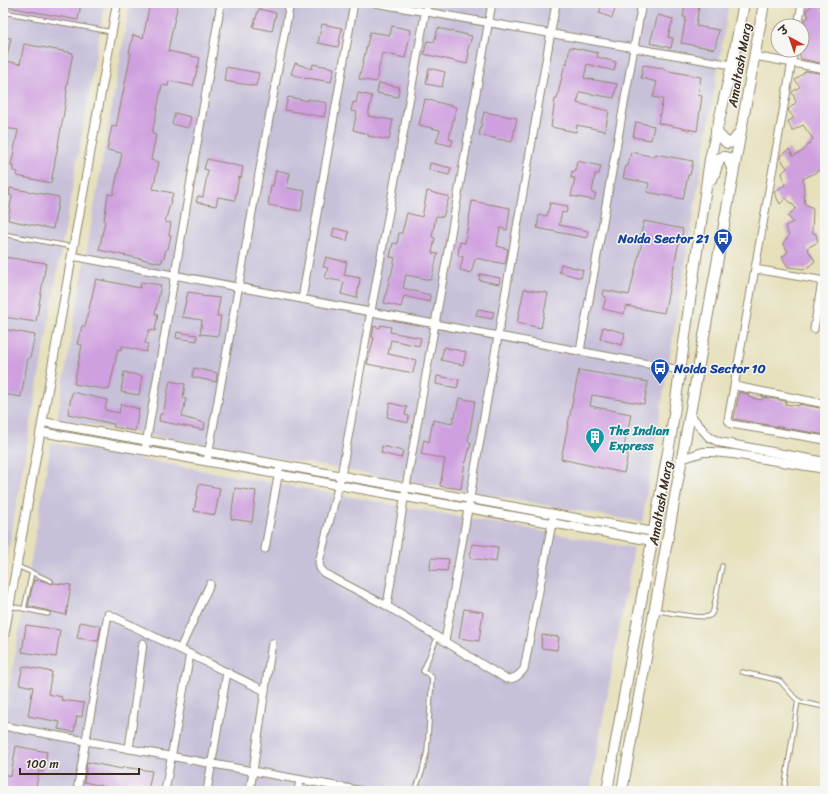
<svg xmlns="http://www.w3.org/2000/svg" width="828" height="794" font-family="Sriracha,'Playpen Sans Deva',sans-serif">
  <rect width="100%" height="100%" fill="#f6f6f2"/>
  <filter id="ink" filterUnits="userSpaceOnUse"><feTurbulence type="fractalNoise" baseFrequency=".025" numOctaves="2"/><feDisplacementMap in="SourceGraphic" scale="8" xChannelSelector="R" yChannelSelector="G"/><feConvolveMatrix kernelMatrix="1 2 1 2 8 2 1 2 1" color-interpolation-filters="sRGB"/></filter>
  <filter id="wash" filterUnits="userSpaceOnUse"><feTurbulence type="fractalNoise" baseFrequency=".012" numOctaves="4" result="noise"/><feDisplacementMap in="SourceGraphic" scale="16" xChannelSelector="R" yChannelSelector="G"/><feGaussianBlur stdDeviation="0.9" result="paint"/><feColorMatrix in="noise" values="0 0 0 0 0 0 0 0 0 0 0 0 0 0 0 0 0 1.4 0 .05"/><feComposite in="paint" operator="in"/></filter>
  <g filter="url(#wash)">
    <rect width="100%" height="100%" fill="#e6e0bb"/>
    <!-- industrial -->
    <g fill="#c7c0d9">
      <polygon points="3,3 105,3 3,581"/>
      <polygon points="130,3 729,3 642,522 57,419"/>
      <polygon points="51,443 634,548 590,791 3,791 3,724"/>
    </g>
    <g id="blocks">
      <!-- building -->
      <g fill="#cfa0df">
        <polygon points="3,3 81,3 78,20 3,6"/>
        <polygon points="150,3 178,3 168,51 200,58 193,86 169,81 168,86 162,85 152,134 156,135 151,160 159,162 153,189 173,193 165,222 171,223 169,235 171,235 168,249 166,249 164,258 163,258 161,263 99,250 105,221 104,221 108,194 113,195 122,153 107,150 112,126 116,127 131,54 129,53 133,35 143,38"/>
        <polygon points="603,3 617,3 612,18 599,13"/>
        <polygon points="685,3 699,5 696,26 719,30 715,49 681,43 686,17 683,17"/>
        <polygon points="814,3 817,3 825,13 825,64 801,59 799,52 802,50 802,35 806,30 804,20 809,17 806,11"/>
        <polygon points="259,9 276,13 272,31 253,27"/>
        <polygon points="658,15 673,19 668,37 673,38 671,48 650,43"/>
        <polygon points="322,24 342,28 338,47 318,43"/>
        <polygon points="392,26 411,30 405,58 382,53 376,82 359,79 370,32 390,35"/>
        <polygon points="438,28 472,36 467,52 469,53 467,64 424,54 427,41 434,42"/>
        <polygon points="3,37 11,38 6,61 20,64 24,44 73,53 66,90 67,90 64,112 51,183 17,176 18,172 13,171 13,166 11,166 18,130 3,128"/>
        <polygon points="570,47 598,53 597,57 616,62 614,71 587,64 584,78 617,84 614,98 580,92 577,103 609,111 605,131 577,125 576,132 551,127 555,99 557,99 565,63 567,64"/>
        <polygon points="295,63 312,69 313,64 334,68 331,82 308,78 308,79 291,74"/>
        <polygon points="643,65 664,68 664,70 701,77 698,95 702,96 697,131 658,123 663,99 653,97 657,82 641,78"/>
        <polygon points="226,67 259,73 256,86 224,81"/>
        <polygon points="429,68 445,72 442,87 426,84"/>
        <polygon points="806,71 825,74 825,100 823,101 822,115 825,117 825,124 822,126 825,138 825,169 820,170 803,179 805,204 813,208 812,232 816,234 818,242 807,248 815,261 806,269 788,267 782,257 788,252 783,243 789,236 785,226 793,222 788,216 796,208 786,198 780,204 774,192 785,185 782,173 787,168 780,158 780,156 789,149 793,156 803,151 813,139 803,125 792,131 788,121 794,118 788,110 796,102 792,92 800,87 795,80"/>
        <polygon points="379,83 399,87 398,97 377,93"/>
        <polygon points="358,93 372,96 368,116 393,120 389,140 368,136 368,134 353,130 357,112 351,111 353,102 356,103"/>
        <polygon points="288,97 308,101 308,99 327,103 324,117 285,110"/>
        <polygon points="425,99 456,107 449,139 453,140 451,146 436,142 440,130 419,125"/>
        <polygon points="484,112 517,118 512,142 479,135"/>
        <polygon points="175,113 191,117 188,128 172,124"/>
        <polygon points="636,122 654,126 651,140 633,137"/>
        <polygon points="631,152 654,157 655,154 693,161 690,175 688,175 683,199 647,192 649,183 623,178 626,166 628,166"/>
        <polygon points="207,159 243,167 241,178 239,177 235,200 218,197 216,206 196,202 198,196 203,197 208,170 204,169"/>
        <polygon points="577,161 601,166 599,174 595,174 592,193 596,193 594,200 571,196 575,178 571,178 572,171 575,172"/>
        <polygon points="430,163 451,168 449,175 429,170"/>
        <polygon points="276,170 290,173 287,188 305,191 301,211 268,205 271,185 273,186"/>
        <polygon points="10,188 59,197 53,229 8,220 12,196 9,195"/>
        <polygon points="427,191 449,197 443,217 436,216 432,237 435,238 432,253 438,254 436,260 431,280 406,275 403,288 430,295 429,302 404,296 401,307 384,303 390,276 391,276 395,258 390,257 393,243 397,244 399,233 402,233 407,213 422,217"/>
        <polygon points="472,201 510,208 507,230 500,228 497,246 508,249 505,264 476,258 475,259 471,273 460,270 463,257 458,255 460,242 465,243"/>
        <polygon points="550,203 568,206 566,213 562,212 559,225 588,231 587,238 537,228 539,215 547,216"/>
        <polygon points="644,221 683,229 681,242 679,242 664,313 626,306 624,314 603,309 606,297 603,296 604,290 629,295 644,234 641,234"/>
        <polygon points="334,228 349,232 347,241 332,237"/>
        <polygon points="3,257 46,263 36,322 3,317"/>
        <polygon points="326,257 347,262 344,275 360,278 357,298 341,294 344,282 325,278 328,268 323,267"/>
        <polygon points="561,264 583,270 581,278 559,272"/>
        <polygon points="480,274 500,278 499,284 479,280"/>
        <polygon points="96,279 140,288 141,282 161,285 155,314 158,314 155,331 149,330 145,343 148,344 146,352 122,346 121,350 118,349 109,390 74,384 82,345 77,344 82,326 85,326"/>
        <polygon points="524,289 548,293 541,328 517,323"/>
        <polygon points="188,292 201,294 201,296 220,298 217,316 221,316 218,336 200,334 202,320 182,317"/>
        <polygon points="478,309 494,312 492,319 476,316"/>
        <polygon points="381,325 391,327 390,332 421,338 419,346 391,340 388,354 416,360 413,373 367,364 374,338 372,337 374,326 380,328"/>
        <polygon points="603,327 625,333 622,345 600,339"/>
        <polygon points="3,329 35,335 30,358 28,358 21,397 3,394"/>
        <polygon points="177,332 197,335 197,341 176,338"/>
        <polygon points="444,347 466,352 463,365 441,360"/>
        <polygon points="194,368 217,373 216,382 192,377"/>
        <polygon points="579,370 648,382 644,404 592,395 590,406 631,414 624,447 629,449 624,473 561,459"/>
        <polygon points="124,372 142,376 139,395 121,392"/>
        <polygon points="437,376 459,380 457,388 436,384"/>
        <polygon points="170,381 185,384 183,398 186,399 182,417 205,423 204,430 159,421 160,414 163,414"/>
        <polygon points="72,392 107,400 105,410 119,413 121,404 139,409 135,431 113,427 114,424 68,414"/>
        <polygon points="739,392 749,394 748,397 762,400 762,397 786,401 785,404 799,406 799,404 825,409 825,435 734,419"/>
        <polygon points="459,398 475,401 468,442 471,443 466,462 465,462 461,489 440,486 445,459 421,454 424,440 429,442 433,420 452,424 454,416 455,417"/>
        <polygon points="390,403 407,407 405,415 409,416 408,423 387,417"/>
        <polygon points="382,446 403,451 401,458 381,453"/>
        <polygon points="199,484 220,488 215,515 194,511"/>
        <polygon points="235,488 256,491 252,522 231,519"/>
        <polygon points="472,544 498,547 496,562 470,558"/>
        <polygon points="431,558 449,559 447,571 430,570"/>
        <polygon points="34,580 44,581 51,584 54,583 71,585 66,615 28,606"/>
        <polygon points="464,609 483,612 479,641 459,638"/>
        <polygon points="80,622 101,626 98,641 77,638"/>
        <polygon points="26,625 60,630 56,657 22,652"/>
        <polygon points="542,635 559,637 557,650 541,648"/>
        <polygon points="23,666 52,672 48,694 62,697 61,700 84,703 82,717 77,716 74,732 58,729 60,722 28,716 33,687 19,684"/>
        <polygon points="16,746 47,752 43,772 39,771 35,791 3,790 3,774 11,776"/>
        <polygon points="87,762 122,769 123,767 152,771 148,791 115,791 115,789 84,782"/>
      </g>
    </g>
  </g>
  <g filter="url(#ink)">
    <use href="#blocks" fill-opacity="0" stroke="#90856c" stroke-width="1"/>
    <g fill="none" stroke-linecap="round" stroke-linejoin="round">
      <!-- service casing -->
      <g stroke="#90856c" stroke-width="5.5">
        <g id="service">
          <polyline points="3,12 112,32"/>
          <polyline points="3,234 73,247"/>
          <polyline points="17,566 51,581"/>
          <polyline points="10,606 48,614"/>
          <polyline points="24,609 32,572"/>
          <path d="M655 610C664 612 703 619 709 616 712 615 712 614 713 611L722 566"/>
          <polyline points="742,672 773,679 780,681 796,699 801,702 825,707"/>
          <polyline points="415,791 422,772 427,752 432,677 423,671 437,638"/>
          <polyline points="784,791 798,700"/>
        </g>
      </g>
      <!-- minor casing -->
      <g stroke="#90856c" stroke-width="9">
        <g id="minor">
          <polyline points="375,3 732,65"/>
          <path d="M427 3 341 476 319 562 320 568 324 573 387 606 506 679C515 679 519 676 524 669L553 518"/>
          <polyline points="798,26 802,3"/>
          <polyline points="794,50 728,420 731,424 825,440"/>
          <polyline points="754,56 825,69"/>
          <polyline points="72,256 680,370"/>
          <polyline points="755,269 825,281"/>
          <polyline points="302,299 354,3"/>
          <polyline points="814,329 822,281"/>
          <polyline points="580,351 642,3"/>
          <polyline points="735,386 825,404"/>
          <polyline points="145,450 221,3"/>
          <polyline points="207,461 290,3"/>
          <polyline points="265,549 280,465"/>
          <polyline points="387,606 406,487 492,3"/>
          <polyline points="445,641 556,3"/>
          <polyline points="180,649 210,584"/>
          <polyline points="3,726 363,791"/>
          <polyline points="129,749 143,643"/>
          <polyline points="77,791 108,614 265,691"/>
          <polyline points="165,791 190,654"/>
          <polyline points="207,791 227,672"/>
          <polyline points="250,791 272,643"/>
          <polyline points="298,791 300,780"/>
        </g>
      </g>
      <!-- tertiary casing -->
      <g stroke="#90856c" stroke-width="10">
        <g id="tertiary">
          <polyline points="690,415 709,437 719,442 825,462"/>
          <polyline points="43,422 654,532"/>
          <polyline points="41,432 652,541"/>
          <polyline points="681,459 703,452 712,452 733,454 825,469"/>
          <polyline points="3,642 117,3"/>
        </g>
      </g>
      <!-- secondary casing -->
      <g stroke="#90856c" stroke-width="12">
        <g id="secondary">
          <polyline points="716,129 719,135 727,143 733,142 739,133"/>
          <path d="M707 183C719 173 713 169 720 158L725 157 728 158 733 171"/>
          <polyline points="607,791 671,435 710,159 732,65 744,3"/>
          <polyline points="622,791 764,3"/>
        </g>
      </g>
      <!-- service -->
      <use href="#service" stroke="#fff" stroke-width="3.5"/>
      <!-- minor -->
      <use href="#minor" stroke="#fff" stroke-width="7"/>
      <!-- tertiary -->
      <use href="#tertiary" stroke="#fff" stroke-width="8"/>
      <!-- secondary -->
      <use href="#secondary" stroke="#fff" stroke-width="10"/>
    </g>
  </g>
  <!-- icons -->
  <defs>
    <g id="bus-pin" transform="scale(1)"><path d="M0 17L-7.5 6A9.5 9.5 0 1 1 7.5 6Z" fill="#1a4fb4" stroke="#f6f6f2"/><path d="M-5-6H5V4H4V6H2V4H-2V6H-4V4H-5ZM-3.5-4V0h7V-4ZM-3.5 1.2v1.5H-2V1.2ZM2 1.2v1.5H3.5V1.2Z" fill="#fff"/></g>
    <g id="building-pin" transform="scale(1)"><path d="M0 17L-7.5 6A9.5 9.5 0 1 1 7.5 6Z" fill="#0f9aa8" stroke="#f6f6f2"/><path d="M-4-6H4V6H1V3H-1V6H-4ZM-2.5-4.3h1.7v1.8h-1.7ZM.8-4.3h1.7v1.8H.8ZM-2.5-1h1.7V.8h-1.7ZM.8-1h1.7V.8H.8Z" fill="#fff"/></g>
  </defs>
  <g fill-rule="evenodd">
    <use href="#bus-pin" x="723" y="238"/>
    <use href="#bus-pin" x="660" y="368"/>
    <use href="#building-pin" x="595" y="437"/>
  </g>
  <g text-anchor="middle" stroke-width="3" stroke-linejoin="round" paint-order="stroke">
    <!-- street labels -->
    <g font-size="13" fill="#3b2a1e" stroke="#f6f6f2">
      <text transform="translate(739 65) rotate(-80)" y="5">Amaltash Marg</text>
      <text transform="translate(660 503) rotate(-80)" y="5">Amaltash Marg</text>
    </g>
    <!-- transit labels -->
    <g font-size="13" font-weight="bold" fill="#164399" stroke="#f6f6f2" text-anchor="end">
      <text x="709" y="243">Noida Sector 21</text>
      <text x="674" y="373" text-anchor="start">Noida Sector 10</text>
    </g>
    <!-- culture labels -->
    <g font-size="13" font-weight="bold" fill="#0d838f" stroke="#f6f6f2" text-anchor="start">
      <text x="609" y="435">The Indian<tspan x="609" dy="15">Express</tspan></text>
    </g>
  </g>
  <!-- margin -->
  <rect width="828" height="794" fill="none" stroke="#f6f6f2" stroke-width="16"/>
  <!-- north arrow -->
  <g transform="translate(790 38) rotate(320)"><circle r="19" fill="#f6f6f2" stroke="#aba49d"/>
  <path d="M0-3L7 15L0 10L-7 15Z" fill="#c8321e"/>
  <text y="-6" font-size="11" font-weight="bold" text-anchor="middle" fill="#3b2a1e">उ</text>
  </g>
  <!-- scale -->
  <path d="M20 768v6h119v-6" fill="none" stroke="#3b2a1e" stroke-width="2"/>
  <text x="26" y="768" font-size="12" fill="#3b2a1e" stroke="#f6f6f2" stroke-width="3" paint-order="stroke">100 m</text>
</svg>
